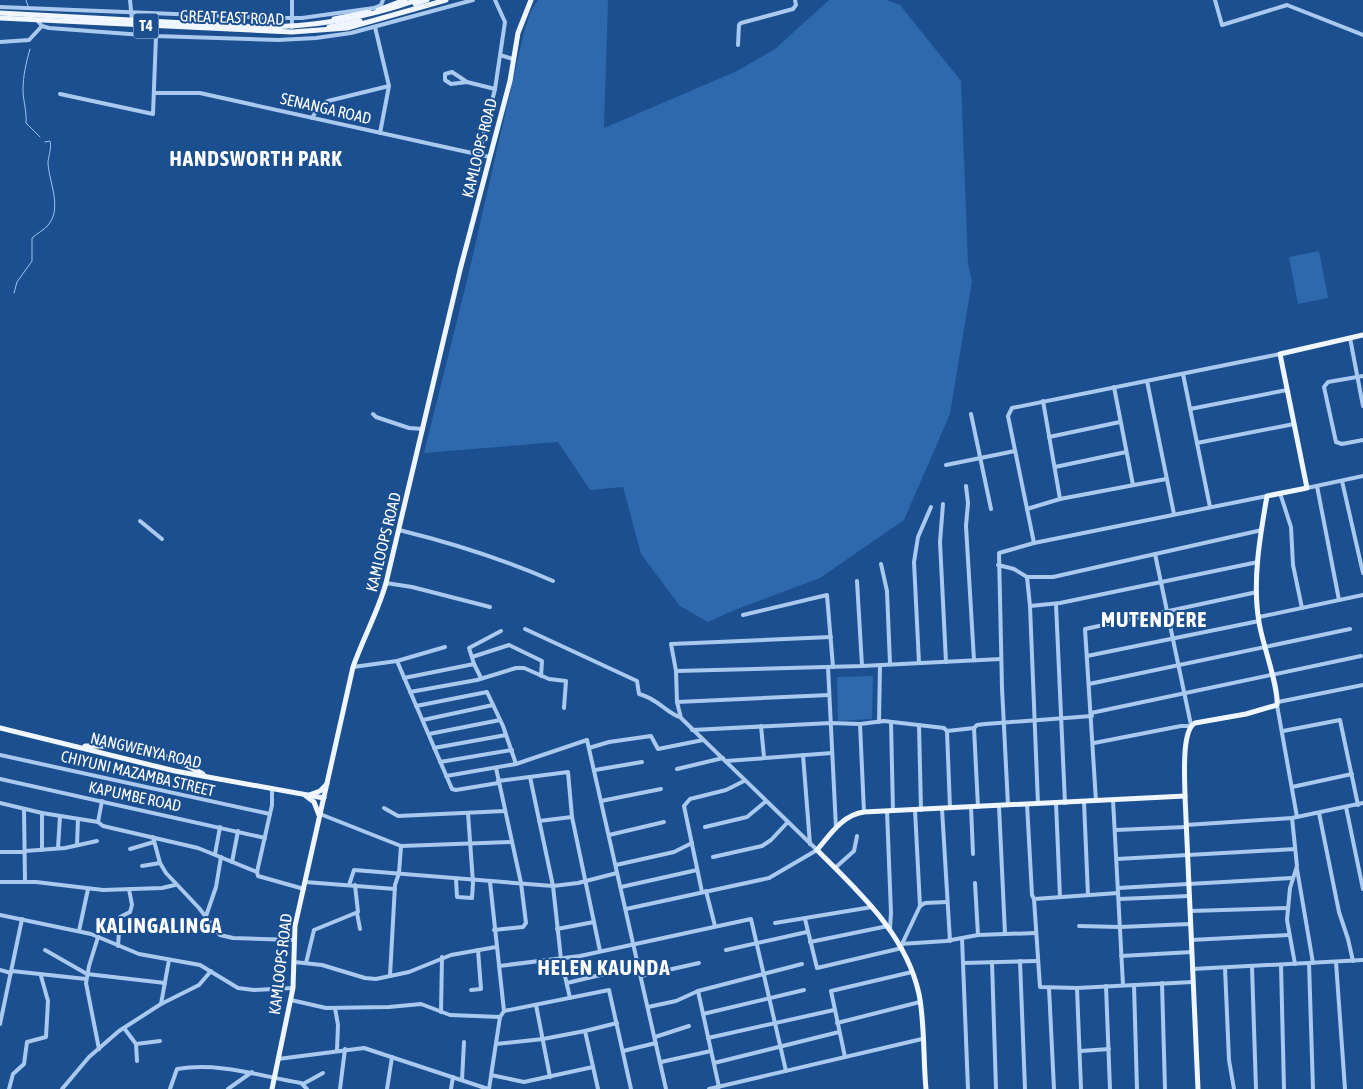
<svg xmlns="http://www.w3.org/2000/svg" width="1363" height="1089" font-family="'Asap Condensed',sans-serif">
  <rect width="100%" height="100%" fill="#1b4f8f"/>
  <!-- green -->
  <g fill="#2e69ad">
    <polygon points="538,0 608,0 604,128 737,71 775,49 829,0 887,0 900,5 961,81 968,264 972,281 950,414 904,520 820,578 737,609 708,622 680,606 641,554 623,487 590,490 558,442 424,453 469,272 524,32 530,13"/>
    <polygon points="1319,251 1328,298 1298,304 1289,257"/>
    <polygon points="873,676 872,719 838,721 837,677"/>
  </g>
  <g fill="none" stroke-linecap="round" stroke-linejoin="round">
    <!-- stream -->
    <g stroke="#9cc4f0" stroke-width="1">
      <polyline points="26,0 28,6"/>
      <path d="M30 49C26 63 23 76 23 90 23 101 27 111 26 123L40 137"/>
      <path d="M14 293 17 282 32 261V238C37 233 45 230 49 224 62 207 49 182 48 163 48 156 52 150 50 141L45 142"/>
    </g>
    <!-- minor -->
    <g stroke="#a9c9ee" stroke-width="4">
      <polyline points="130,0 132,20"/>
      <polyline points="1215,0 1222,25 1287,5 1363,35"/>
      <polyline points="0,7 272,18 302,18 374,8 381,5 383,0"/>
      <polyline points="37,20 42,26 49,28 156,36 278,40 316,38 351,33 473,0"/>
      <polyline points="292,27 292,0"/>
      <polyline points="375,27 389,86 380,133"/>
      <polyline points="0,42 29,40 42,26"/>
      <polyline points="738,45 739,25 741,23 793,9 796,5 795,0"/>
      <polyline points="500,55 513,59"/>
      <polyline points="467,82 451,84 445,80 445,74 452,72 467,82 495,89"/>
      <polyline points="154,93 200,93 218,97 490,157"/>
      <polyline points="60,94 153,114 156,36"/>
      <polyline points="312,118 318,108 328,101 389,86"/>
      <polyline points="479,154 495,89 505,22 495,0"/>
      <polyline points="1350,338 1363,406"/>
      <polyline points="1183,374 1210,507"/>
      <polyline points="1363,376 1328,382 1324,387 1336,442 1342,444 1363,440"/>
      <polyline points="1147,381 1174,514"/>
      <polyline points="1114,387 1133,485"/>
      <polyline points="1043,401 1060,499"/>
      <polyline points="1190,409 1287,390"/>
      <polyline points="373,414 376,417 409,428 423,429"/>
      <polyline points="971,414 991,509"/>
      <polyline points="1049,437 1120,422"/>
      <polyline points="1197,443 1294,424"/>
      <polyline points="946,465 1015,451"/>
      <polyline points="1055,467 1126,452"/>
      <polyline points="1342,481 1363,573"/>
      <polyline points="966,486 968,503 966,526 974,660"/>
      <polyline points="1317,486 1339,600"/>
      <polyline points="1307,488 1363,476"/>
      <polyline points="1280,493 1291,527 1293,565 1302,608"/>
      <polyline points="943,504 940,542 946,662"/>
      <polyline points="1027,509 1060,499 1166,479"/>
      <polyline points="140,521 162,539"/>
      <path d="M399 530C452 543 503 559 553 581"/>
      <polyline points="1034,543 1008,416 1012,408 1280,354"/>
      <polyline points="1155,554 1191,725"/>
      <polyline points="881,564 887,591 890,664"/>
      <polyline points="998,565 1014,569 1027,577 1053,577 1262,530"/>
      <polyline points="1027,577 1030,606 1038,804"/>
      <polyline points="857,581 862,666"/>
      <polyline points="386,583 412,587 490,607"/>
      <polyline points="1056,604 1065,803"/>
      <polyline points="1030,606 1060,603 1258,562"/>
      <polyline points="743,615 827,595 833,667"/>
      <polyline points="1259,617 1363,595"/>
      <path d="M525 629 637 681 639 694C657 698 668 714 680 717"/>
      <polyline points="1087,656 1259,621"/>
      <polyline points="472,657 509,645 542,661 541,676"/>
      <polyline points="397,661 452,789 456,790 498,783"/>
      <polyline points="919,663 914,562 918,537 931,507"/>
      <polyline points="474,664 481,678"/>
      <polyline points="353,667 397,661 445,647"/>
      <polyline points="828,667 836,828"/>
      <polyline points="676,671 862,666 1001,659"/>
      <polyline points="404,678 474,664 469,648 501,631"/>
      <polyline points="1089,684 1350,629"/>
      <polyline points="410,692 477,680 516,668 524,668 549,679 566,681 564,708"/>
      <polyline points="677,702 829,695"/>
      <polyline points="1278,702 1363,685"/>
      <polyline points="1277,705 1297,817"/>
      <polyline points="416,706 487,692 503,726 516,764"/>
      <polyline points="1091,713 1361,656"/>
      <polyline points="423,720 493,705"/>
      <polyline points="879,722 880,665"/>
      <polyline points="891,722 893,811"/>
      <polyline points="860,724 864,812"/>
      <polyline points="919,725 921,810"/>
      <polyline points="761,726 764,757"/>
      <polyline points="974,728 978,807"/>
      <polyline points="692,730 831,723 860,724 884,721 944,728 947,731 974,728 977,725 985,724 1092,716"/>
      <polyline points="947,731 950,808"/>
      <polyline points="1283,731 1340,720 1358,805"/>
      <polyline points="429,734 500,720"/>
      <polyline points="1094,743 1181,726 1190,726"/>
      <polyline points="434,748 506,735"/>
      <polyline points="589,748 609,742 651,736 658,749 703,740"/>
      <polyline points="0,755 270,814"/>
      <polyline points="803,755 810,844"/>
      <polyline points="726,761 832,753"/>
      <polyline points="440,762 512,750"/>
      <polyline points="677,769 723,758"/>
      <polyline points="595,770 642,762"/>
      <polyline points="446,776 516,764 587,740 666,1089"/>
      <polyline points="530,777 553,886 561,959 570,998"/>
      <polyline points="0,779 265,838"/>
      <polyline points="498,781 568,772 572,817 600,951"/>
      <polyline points="1292,787 1352,774"/>
      <polyline points="1113,800 1123,985"/>
      <polyline points="601,801 661,789"/>
      <polyline points="1096,801 1085,629 1257,592"/>
      <polyline points="1084,802 1088,895"/>
      <polyline points="0,803 42,813 98,822 103,826 198,848 257,872 258,876 304,889"/>
      <polyline points="1056,803 1060,897"/>
      <polyline points="1027,804 1032,895 1034,899"/>
      <polyline points="1008,805 1002,688 999,553 1034,543 1267,496"/>
      <polyline points="999,806 1005,934"/>
      <polyline points="971,807 973,854"/>
      <polyline points="1346,807 1363,889"/>
      <polyline points="384,808 398,816 505,811"/>
      <polyline points="24,809 25,881"/>
      <polyline points="942,809 950,941"/>
      <polyline points="915,810 920,906"/>
      <polyline points="887,811 891,913 890,928"/>
      <polyline points="1319,813 1339,912 1348,939 1353,961"/>
      <polyline points="320,814 401,846 399,873 395,885 390,976"/>
      <polyline points="1292,818 1297,866 1290,888 1287,920 1295,964"/>
      <polyline points="539,821 572,817"/>
      <polyline points="98,822 102,801"/>
      <polyline points="1186,825 1292,818 1363,803"/>
      <polyline points="705,827 747,817 765,802"/>
      <polyline points="1115,830 1186,827"/>
      <polyline points="609,835 664,822"/>
      <polyline points="153,837 160,863 166,873 199,908 220,935 233,938 295,940"/>
      <polyline points="77,845 78,819"/>
      <polyline points="401,846 512,842"/>
      <polyline points="58,848 60,816"/>
      <polyline points="130,849 154,842"/>
      <polyline points="42,850 42,813"/>
      <polyline points="25,851 65,848 97,841"/>
      <polyline points="0,852 25,852"/>
      <polyline points="215,854 220,827"/>
      <polyline points="713,857 762,846 771,840 787,823"/>
      <polyline points="1117,859 1295,849"/>
      <polyline points="232,862 238,831"/>
      <polyline points="616,865 674,852 692,843"/>
      <polyline points="142,866 160,863"/>
      <polyline points="835,868 854,851 857,836"/>
      <polyline points="1297,869 1313,963"/>
      <polyline points="257,872 272,805 272,789"/>
      <polyline points="456,879 457,897 472,898 473,883 468,813"/>
      <polyline points="0,882 36,882 103,890 162,888 175,885"/>
      <polyline points="305,882 395,889"/>
      <polyline points="975,883 978,935"/>
      <polyline points="349,885 354,870 553,886 578,883 617,873"/>
      <polyline points="621,887 697,870"/>
      <polyline points="1118,888 1292,878"/>
      <polyline points="706,891 715,926"/>
      <polyline points="702,892 684,806 690,799 726,790 744,781"/>
      <polyline points="1118,893 1034,899 1040,987 1077,988 1193,982"/>
      <polyline points="1119,899 1189,896"/>
      <polyline points="626,909 769,878 817,850 681,718 677,702 676,671 671,644 831,637"/>
      <polyline points="1190,911 1288,908"/>
      <polyline points="357,913 360,929"/>
      <polyline points="0,915 91,934 139,954 200,965 238,988 254,990 293,988"/>
      <polyline points="206,916 216,887 221,857"/>
      <polyline points="805,919 817,968 902,948"/>
      <polyline points="775,923 872,907"/>
      <polyline points="1079,926 1120,927 1190,924"/>
      <polyline points="557,929 594,922"/>
      <polyline points="494,930 523,927 526,923 521,883 496,768"/>
      <polyline points="79,931 88,889"/>
      <polyline points="98,937 89,966 86,983 99,1049"/>
      <polyline points="962,938 968,1089"/>
      <polyline points="1191,940 1289,935"/>
      <polyline points="810,942 888,926"/>
      <polyline points="900,944 946,941 978,935 1036,933"/>
      <polyline points="902,944 920,906 925,903 947,902"/>
      <polyline points="118,946 120,917 130,912 132,905 129,889"/>
      <polyline points="45,950 87,974 165,983"/>
      <polyline points="726,950 807,932"/>
      <polyline points="1121,956 1192,952"/>
      <polyline points="1020,961 1025,1089"/>
      <polyline points="294,962 322,965 365,978 376,979 409,972 451,955 496,947"/>
      <polyline points="992,962 996,1089"/>
      <polyline points="1336,962 1345,1089"/>
      <polyline points="306,963 314,930 358,912 355,885"/>
      <polyline points="964,963 1037,961"/>
      <polyline points="1309,963 1313,1089"/>
      <polyline points="1281,965 1284,1089"/>
      <polyline points="499,966 580,956 751,919 786,1071"/>
      <polyline points="1252,967 1256,1089"/>
      <polyline points="1225,968 1229,1060 1234,1089"/>
      <polyline points="1192,969 1363,960"/>
      <polyline points="0,970 11,973"/>
      <polyline points="12,971 86,979"/>
      <polyline points="641,976 699,963"/>
      <polyline points="567,983 617,971 621,968 622,961"/>
      <polyline points="1162,983 1165,1089"/>
      <polyline points="1134,985 1137,1089"/>
      <polyline points="1106,986 1110,1089"/>
      <polyline points="1049,988 1054,1089"/>
      <polyline points="1077,988 1081,1089"/>
      <polyline points="471,990 481,989 478,950"/>
      <polyline points="698,991 719,1087"/>
      <polyline points="291,1000 326,1008 389,1007 421,1004 450,1015 500,1017"/>
      <polyline points="161,1004 169,960"/>
      <polyline points="536,1005 550,1077"/>
      <polyline points="648,1007 676,1001 698,991 802,964"/>
      <polyline points="335,1008 338,1025 337,1050"/>
      <polyline points="504,1011 609,990 631,1089"/>
      <polyline points="441,1012 442,957"/>
      <polyline points="703,1014 804,990"/>
      <polyline points="837,1023 920,1002"/>
      <polyline points="0,1024 22,919"/>
      <polyline points="124,1028 136,1044 137,1061"/>
      <polyline points="655,1037 689,1026"/>
      <polyline points="708,1038 834,1010"/>
      <polyline points="136,1044 160,1041"/>
      <polyline points="496,1044 543,1039 585,1031"/>
      <polyline points="623,1051 656,1043"/>
      <polyline points="1081,1051 1109,1049"/>
      <polyline points="845,1057 831,991 912,972"/>
      <polyline points="278,1059 364,1048 488,1089"/>
      <polyline points="661,1062 711,1051"/>
      <polyline points="714,1063 839,1032"/>
      <polyline points="491,1075 524,1082 593,1067"/>
      <polyline points="462,1080 464,1042"/>
      <polyline points="303,1084 323,1073"/>
      <polyline points="9,1089 13,1074 24,1064 27,1042 46,1037 48,1001 41,976"/>
      <polyline points="62,1089 89,1057 119,1031 161,1004 199,985 211,971"/>
      <path d="M170 1089 177 1069C220 1062 259 1076 301 1083L307 1089"/>
      <polyline points="228,1089 252,1072"/>
      <polyline points="340,1089 345,1049"/>
      <polyline points="387,1089 392,1057"/>
      <polyline points="451,1089 453,1077"/>
      <polyline points="489,1089 500,1017 504,1011 490,882"/>
      <polyline points="598,1089 585,1031 617,1023"/>
      <polyline points="709,1089 922,1039"/>
    </g>
    <!-- major -->
    <g stroke="#f0f6ff" stroke-width="5">
      <polyline points="415,4 427,0"/>
      <polyline points="378,10 405,0"/>
      <path d="M0 13 261 27C315 27 366 18 417 0"/>
      <polyline points="0,18 292,32 347,28 446,0"/>
      <polyline points="334,19 369,12"/>
      <polyline points="329,27 360,21"/>
      <polyline points="0,728 175,771 324,798"/>
      <path d="M85 746C134 745 160 750 203 774"/>
      <polyline points="309,795 320,791 327,784"/>
      <polyline points="306,796 314,802 319,815"/>
      <path d="M272 1089 293 988 295 926 353 667C363 638 378 612 386 583L460 270 510 81 518 33 531 0"/>
      <path d="M926 1089C923 1058 925 1024 919 994 906 934 859 892 817 850 830 835 842 815 864 812L1185 796"/>
      <path d="M1198 1089 1185 796C1185 781 1181 730 1195 723L1246 714 1277 705C1279 687 1262 643 1259 622 1252 582 1260 536 1267 496L1307 488 1280 354 1363 335"/>
    </g>
  </g>
  <g text-anchor="middle" stroke-width="4" stroke-linejoin="round" paint-order="stroke">
    <!-- shield labels -->
    <rect fill="#1b4f8f" stroke="#bbcadd" stroke-width="1" x="133.5" y="13.5" width="25" height="25" rx="4"/>
    <g font-size="15" font-weight="bold" fill="#fff">
      <text x="146" y="31">T4</text>
    </g>
    <!-- street labels -->
    <g font-size="16" fill="#fff" stroke="#1b4f8f">
      <text transform="translate(232 17) rotate(2)" y="6">GREAT EAST ROAD</text>
      <text transform="translate(326 108) rotate(13)" y="6">SENANGA ROAD</text>
      <text transform="translate(479 148) rotate(-76)" y="6">KAMLOOPS ROAD</text>
      <text transform="translate(383 542) rotate(-76)" y="6">KAMLOOPS ROAD</text>
      <text transform="translate(146 750) rotate(13)" y="6">NANGWENYA ROAD</text>
      <text transform="translate(138 773) rotate(13)" y="6">CHIYUNI MAZAMBA STREET</text>
      <text transform="translate(135 796) rotate(12)" y="6">KAPUMBE ROAD</text>
      <text transform="translate(280 964) rotate(-83)" y="6">KAMLOOPS ROAD</text>
    </g>
    <!-- district labels -->
    <g font-size="21" font-weight="bold" letter-spacing="1" fill="#fff" stroke="#1b4f8f">
      <text x="256" y="166">HANDSWORTH PARK</text>
      <text x="1154" y="627">MUTENDERE</text>
      <text x="159" y="933">KALINGALINGA</text>
      <text x="604" y="975">HELEN KAUNDA</text>
    </g>
  </g>
</svg>
